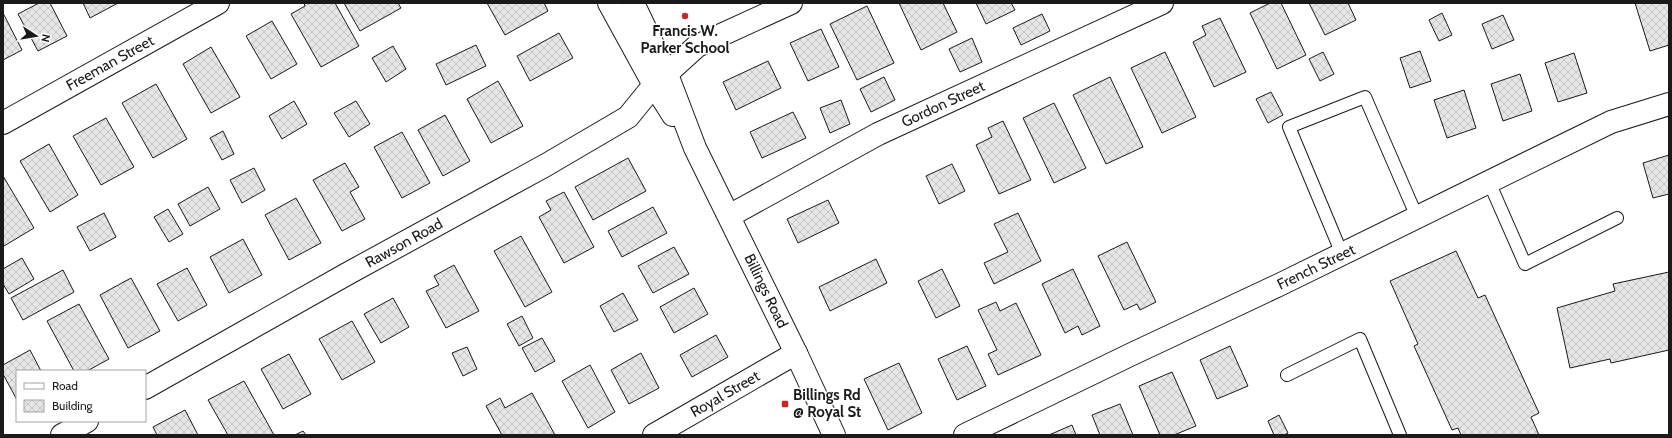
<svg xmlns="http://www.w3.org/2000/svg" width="1672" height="438" font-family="Cabin,sans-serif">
  <defs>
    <pattern id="building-cross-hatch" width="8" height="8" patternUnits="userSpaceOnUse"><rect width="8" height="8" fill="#e6e6e6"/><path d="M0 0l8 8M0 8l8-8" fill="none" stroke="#c5c5c5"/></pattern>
  </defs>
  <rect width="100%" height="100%" fill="#fff"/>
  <!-- building -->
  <g fill="url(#building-cross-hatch)" stroke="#1a1a1a">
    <polygon points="39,3 50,3 67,36 38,51 18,14"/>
    <polygon points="83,3 118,3 90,18"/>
    <polygon points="304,3 335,3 359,46 321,67 291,14 305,6"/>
    <polygon points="344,3 398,3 401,8 360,31"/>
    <polygon points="487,3 544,3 548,11 505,35"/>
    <polygon points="899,3 943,3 957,32 921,50"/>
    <polygon points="976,3 1011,3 1015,10 986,24"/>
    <polygon points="1270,3 1281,3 1306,55 1277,69 1250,13"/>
    <polygon points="1309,3 1348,3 1356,20 1325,35"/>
    <polygon points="1635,3 1669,3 1669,45 1650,51"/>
    <polygon points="867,6 894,63 857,80 830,24"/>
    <polygon points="3,13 22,50 3,60"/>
    <polygon points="1442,13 1452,35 1439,41 1429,20"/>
    <polygon points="1042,14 1050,31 1021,45 1013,28"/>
    <polygon points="1503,15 1514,40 1492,49 1482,24"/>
    <polygon points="1220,18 1246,72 1214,87 1193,42 1206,35 1202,26"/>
    <polygon points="272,21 297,64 271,79 246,36"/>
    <polygon points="821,29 839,67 808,81 790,43"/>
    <polygon points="559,33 573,58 530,81 517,56"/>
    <polygon points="972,38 982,62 960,72 949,49"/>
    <polygon points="476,45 486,66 446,85 436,64"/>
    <polygon points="393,46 406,69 386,82 372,58"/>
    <polygon points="211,47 240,97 211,113 183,64"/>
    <polygon points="1420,51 1431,81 1410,88 1400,58"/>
    <polygon points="1165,52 1196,117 1162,133 1131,68"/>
    <polygon points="1323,52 1334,74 1320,81 1309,59"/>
    <polygon points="1574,53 1587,93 1558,102 1545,63"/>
    <polygon points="768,61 781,88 736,110 723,82"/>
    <polygon points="1520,74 1532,111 1503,121 1491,84"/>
    <polygon points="884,77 895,100 871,112 860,89"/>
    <polygon points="1110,77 1143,147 1106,164 1073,95"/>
    <polygon points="498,81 523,126 491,143 467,99"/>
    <polygon points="156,84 187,139 153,158 122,103"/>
    <polygon points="1464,90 1476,128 1447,138 1434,100"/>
    <polygon points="1271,92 1283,115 1268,123 1256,99"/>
    <polygon points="841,100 850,124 830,133 820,108"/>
    <polygon points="294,101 307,124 282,139 269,116"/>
    <polygon points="356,101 370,124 349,137 334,113"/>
    <polygon points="1054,103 1086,168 1054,183 1023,118"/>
    <polygon points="793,112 806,138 762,158 750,132"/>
    <polygon points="445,115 470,161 443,176 418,130"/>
    <polygon points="106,118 134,167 101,185 73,136"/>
    <polygon points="1003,121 1031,180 999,194 976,145 992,137 988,128"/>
    <polygon points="223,131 234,154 222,160 210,138"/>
    <polygon points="402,132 430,183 402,198 374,147"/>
    <polygon points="49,144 78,195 50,212 20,161"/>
    <polygon points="1669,155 1669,194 1653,198 1643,163"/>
    <polygon points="628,158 646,191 593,220 575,187"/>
    <polygon points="345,163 359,187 350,192 365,219 342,231 313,180"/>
    <polygon points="952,164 965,191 939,204 926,176"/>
    <polygon points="254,168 265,190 242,203 230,180"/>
    <polygon points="3,176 34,228 4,246 3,245"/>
    <polygon points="208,187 220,209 190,226 178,204"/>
    <polygon points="564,192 594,247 564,263 539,217 551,210 546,201"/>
    <polygon points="296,198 321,243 289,260 265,215"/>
    <polygon points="828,200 839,223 798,243 787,219"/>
    <polygon points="653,207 667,233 622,257 608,231"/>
    <polygon points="168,209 183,234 169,242 154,217"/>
    <polygon points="104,213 116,237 90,251 77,227"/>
    <polygon points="1018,213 1041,261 994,284 984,263 1008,252 994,224"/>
    <polygon points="521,236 552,292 525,307 494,251"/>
    <polygon points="243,239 262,275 229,293 210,257"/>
    <polygon points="1127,242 1156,302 1140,310 1137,304 1124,310 1098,256"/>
    <polygon points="674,247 689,274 653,293 638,266"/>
    <polygon points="1456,251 1478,298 1485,295 1539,413 1531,417 1539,435 1461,435 1458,428 1452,430 1414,346 1418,344 1390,281"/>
    <polygon points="22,258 34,279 9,294 3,284 3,269"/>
    <polygon points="876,259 887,283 830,311 819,287"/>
    <polygon points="454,265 479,311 446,328 426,291 439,285 434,276"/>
    <polygon points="187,268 207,305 178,321 157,284"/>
    <polygon points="942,269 960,306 936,318 918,281"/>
    <polygon points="1073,269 1100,326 1082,335 1078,326 1065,333 1042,284"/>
    <polygon points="63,270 74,292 23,320 11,298"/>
    <polygon points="1669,272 1669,350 1611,363 1610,359 1570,368 1557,308 1615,291 1613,284"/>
    <polygon points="131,278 160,331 128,348 100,295"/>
    <polygon points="694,288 708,314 674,333 660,307"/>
    <polygon points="623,293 638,320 614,332 600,306"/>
    <polygon points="393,298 409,327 381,343 364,314"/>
    <polygon points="996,302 1000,311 1016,303 1041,355 998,375 988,354 997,350 978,310"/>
    <polygon points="79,304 109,359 87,371 74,371 47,321"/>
    <polygon points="522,316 533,338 519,346 507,324"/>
    <polygon points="352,321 375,362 342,380 319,339"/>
    <polygon points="716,335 728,357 692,377 680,355"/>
    <polygon points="542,338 555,361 535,372 522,348"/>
    <polygon points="967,346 986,386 957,400 938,359"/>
    <polygon points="1230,346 1248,386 1217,399 1200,360"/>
    <polygon points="467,347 477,369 463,376 452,353"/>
    <polygon points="30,350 41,371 17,371 17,400 3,374 3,365"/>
    <polygon points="641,353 659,388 629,404 611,370"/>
    <polygon points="289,354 311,394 283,409 261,369"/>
    <polygon points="899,363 922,413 888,430 864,379"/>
    <polygon points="590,365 615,412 588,428 562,381"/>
    <polygon points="1172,372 1196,426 1174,435 1160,435 1139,386"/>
    <polygon points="244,381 274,435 228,435 208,400"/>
    <polygon points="532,393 555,435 502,435 486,406 500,398 505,408"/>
    <polygon points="1120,404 1133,435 1100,435 1092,415"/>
    <polygon points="185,410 198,435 157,435 153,427"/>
    <polygon points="1279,415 1288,433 1284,435 1274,435 1268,421"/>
    <polygon points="1072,425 1076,435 1049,435"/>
    <polygon points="303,431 306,435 295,435"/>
  </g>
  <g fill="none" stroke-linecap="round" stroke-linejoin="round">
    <!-- lane casing -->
    <g stroke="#1a1a1a" stroke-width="14">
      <g id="lane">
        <polyline points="1489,182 1525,264 1617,218"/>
        <polyline points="1342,254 1289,127 1365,97 1417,217"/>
        <polyline points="1287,375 1360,339 1400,435"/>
      </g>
    </g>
    <!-- street casing -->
    <g stroke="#1a1a1a" stroke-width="24">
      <g id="street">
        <polyline points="3,123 218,3"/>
        <polyline points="729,216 878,134 1162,3"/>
        <polyline points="145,388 347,274 546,165 628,117 654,85 697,46 791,3"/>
        <polyline points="62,435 87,421"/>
        <polyline points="654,435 796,353"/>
        <polyline points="965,435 1132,354 1281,284 1611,122 1669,104"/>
      </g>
    </g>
    <!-- secondary casing -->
    <g stroke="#1a1a1a" stroke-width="24">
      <g id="secondary">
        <polyline points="609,3 654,85 673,115"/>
        <polyline points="633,3 666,72 695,148 796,353 834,435"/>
      </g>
    </g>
    <!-- lane -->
    <use href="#lane" stroke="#fff" stroke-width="12"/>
    <!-- street -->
    <use href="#street" stroke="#fff" stroke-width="22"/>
    <!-- secondary -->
    <use href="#secondary" stroke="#fff" stroke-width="22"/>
  </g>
  <!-- markers -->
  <g fill="#c62828" stroke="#fff" stroke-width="1.5">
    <circle cx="685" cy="16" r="4"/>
    <rect x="781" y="400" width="8" height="8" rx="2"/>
  </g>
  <g text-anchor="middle" stroke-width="3" stroke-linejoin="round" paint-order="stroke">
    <!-- poi labels -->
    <g font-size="15" font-weight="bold" fill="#1a1a1a" stroke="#fff">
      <text x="685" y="36">Francis W.<tspan x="685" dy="17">Parker School</tspan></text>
      <text x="793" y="400" text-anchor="start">Billings Rd<tspan x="793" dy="17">@ Royal St</tspan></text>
    </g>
    <!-- street labels -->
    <g font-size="15" fill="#1a1a1a" stroke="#fff">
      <text transform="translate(110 63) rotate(-29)" y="5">Freeman Street</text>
      <text transform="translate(943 104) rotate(-25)" y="5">Gordon Street</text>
      <text transform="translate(404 243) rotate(-29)" y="5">Rawson Road</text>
      <text transform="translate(1316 267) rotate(-26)" y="5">French Street</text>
      <text transform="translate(766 291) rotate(64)" y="5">Billings Road</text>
      <text transform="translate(725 394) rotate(-30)" y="5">Royal Street</text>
    </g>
  </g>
  <!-- border -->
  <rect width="1672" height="438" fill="none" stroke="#1a1a1a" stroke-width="8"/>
  <!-- legend -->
  <rect x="16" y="370" width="130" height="52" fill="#ffffff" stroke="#a3a3a3"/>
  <rect x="24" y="383" width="20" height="6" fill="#ffffff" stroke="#a3a3a3"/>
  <text x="52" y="390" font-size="12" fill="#1a1a1a">Road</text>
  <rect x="24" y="400" width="20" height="12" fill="url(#building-cross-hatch)" stroke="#a3a3a3"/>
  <text x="52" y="410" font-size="12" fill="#1a1a1a">Building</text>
  <!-- north arrow -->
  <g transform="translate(36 36) rotate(102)" stroke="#ffffff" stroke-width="3" paint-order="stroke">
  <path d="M0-3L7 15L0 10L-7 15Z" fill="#1a1a1a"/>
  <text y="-6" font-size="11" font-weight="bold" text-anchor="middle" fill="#1a1a1a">N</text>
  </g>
</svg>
